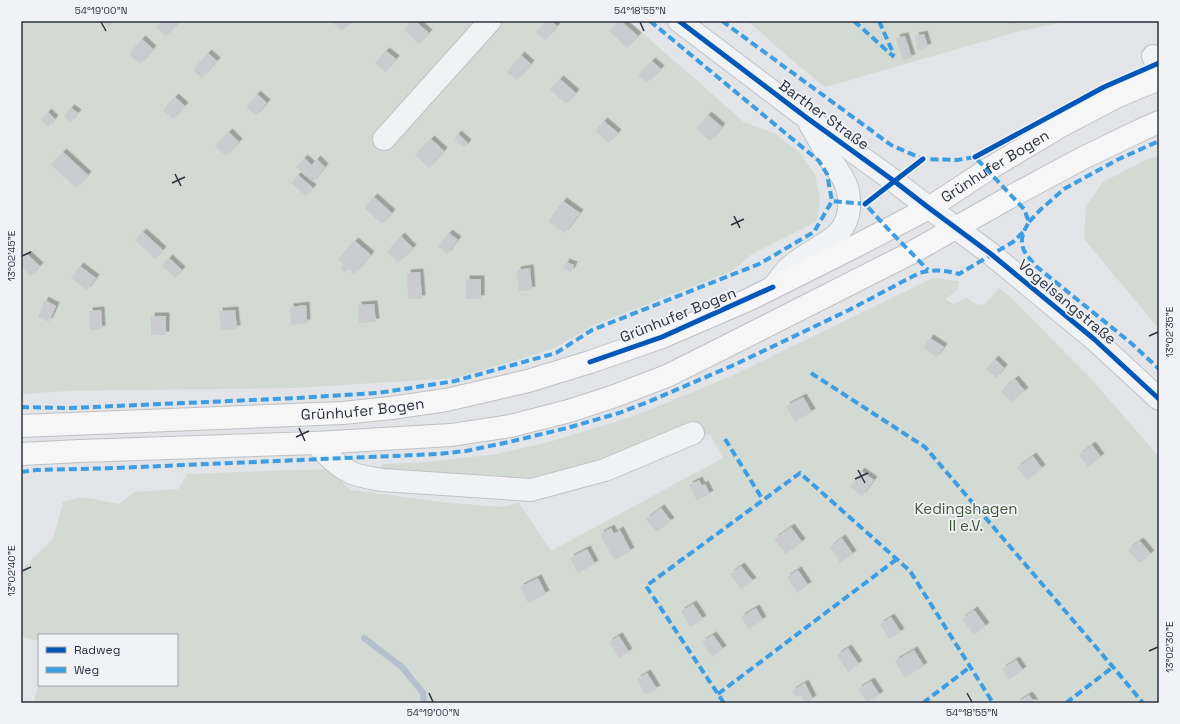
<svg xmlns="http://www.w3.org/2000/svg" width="1180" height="724" font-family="'Space Grotesk',sans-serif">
  <defs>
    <filter id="shadow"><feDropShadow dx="3.5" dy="-3.5" stdDeviation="0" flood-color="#0004"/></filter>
  </defs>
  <rect width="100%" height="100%" fill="#e2e4e7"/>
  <!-- green -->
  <g fill="#d3dad3">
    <polygon points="21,21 629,21 744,122 776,134 800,153 815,175 820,197 819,209 816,222 752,254 732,271 594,325 553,349 456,378 294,388 67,391 21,394"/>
    <polygon points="748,21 1069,21 1020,31 825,87 788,57"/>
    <polygon points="1159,156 1159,329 1084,239 1086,206 1103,182 1148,159"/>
    <polygon points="933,278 959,281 957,291 945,299 953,304 966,298 978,305 985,304 999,288 1011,298 1094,382 1159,457 1159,703 33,703 39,683 39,685 177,685 177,635 39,635 39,641 21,637 21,588 23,587 21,570 53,539 63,502 82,497 119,504 134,492 178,489 187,474 328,469 351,490 441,502 501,507 519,503 551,551 723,458 710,434 547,482 381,472 382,464 427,462 496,454 549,442 634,416 729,377"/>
  </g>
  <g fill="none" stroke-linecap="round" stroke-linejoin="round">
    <!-- stream -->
    <polyline stroke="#b4c0ce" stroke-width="6" points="364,638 402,667 423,693 424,703"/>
  </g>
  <!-- building -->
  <g fill="#cbcccf" filter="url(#shadow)">
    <polygon points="102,21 114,21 109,27"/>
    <polygon points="161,21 180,21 166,36 156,27"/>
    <polygon points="330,21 351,21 342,31"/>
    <polygon points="412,21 415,21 429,33 419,44 404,30"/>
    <polygon points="546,21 551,21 557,26 545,40 536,32"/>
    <polygon points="617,21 621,21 638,36 627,48 609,31"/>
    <polygon points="1008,21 1022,21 1009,25"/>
    <polygon points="924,34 928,47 918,50 915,36"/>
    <polygon points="905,36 912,58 903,60 896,38"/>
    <polygon points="142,39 153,49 140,64 129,54"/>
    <polygon points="386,51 396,59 385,72 375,63"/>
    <polygon points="208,53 217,61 202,78 193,70"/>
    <polygon points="521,55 531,64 517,80 507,72"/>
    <polygon points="652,61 661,69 647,83 638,75"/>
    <polygon points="560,79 576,93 566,104 550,90"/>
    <polygon points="257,94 267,103 256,116 246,107"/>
    <polygon points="175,97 185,106 173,119 163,110"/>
    <polygon points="71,108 78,113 70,122 64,116"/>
    <polygon points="48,112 55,119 48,127 41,120"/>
    <polygon points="708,115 722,127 710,141 696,129"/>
    <polygon points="604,121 618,133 609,143 595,131"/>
    <polygon points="229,132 239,142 226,156 215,146"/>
    <polygon points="458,134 468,143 464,148 454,139"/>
    <polygon points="431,139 444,151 429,168 415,155"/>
    <polygon points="63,152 88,175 76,188 51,165"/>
    <polygon points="304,158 312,165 317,159 325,167 313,182 296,168"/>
    <polygon points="298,175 313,188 306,196 291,183"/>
    <polygon points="374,197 392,213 382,224 364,208"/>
    <polygon points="563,201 580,213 565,233 548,222"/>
    <polygon points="143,232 163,250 155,259 135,240"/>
    <polygon points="449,233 458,240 447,254 438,246"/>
    <polygon points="401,236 413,248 398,263 387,252"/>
    <polygon points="355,241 371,255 354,274 349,269 345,273 340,268 343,264 338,259"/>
    <polygon points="27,254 40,266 31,276 21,267 21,261"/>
    <polygon points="169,258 182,270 175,278 162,266"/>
    <polygon points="566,262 574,265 571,272 563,269"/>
    <polygon points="80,266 96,278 87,290 71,278"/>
    <polygon points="530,268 532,290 519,291 517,270"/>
    <polygon points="420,272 422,299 408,299 407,273"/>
    <rect x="466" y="279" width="15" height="20"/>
    <polygon points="45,300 56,306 49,322 38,317"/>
    <polygon points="374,304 376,322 359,323 358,305"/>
    <polygon points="306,305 307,323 291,325 290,307"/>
    <polygon points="101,310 102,329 90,330 89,311"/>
    <polygon points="235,310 237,329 221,330 219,311"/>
    <rect x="151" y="316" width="15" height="19"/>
    <polygon points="930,338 944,347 937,357 923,348"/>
    <polygon points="995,359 1004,368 996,378 986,369"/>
    <polygon points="1015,379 1025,391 1011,402 1001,391"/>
    <polygon points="803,397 812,412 795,422 786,406"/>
    <polygon points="1092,445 1101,457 1088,467 1079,455"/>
    <polygon points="1033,456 1042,468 1027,480 1017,468"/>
    <polygon points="861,471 874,480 862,496 850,487"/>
    <polygon points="699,480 702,486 705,484 710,494 697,501 689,485"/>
    <polygon points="661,508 671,521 656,532 646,519"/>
    <polygon points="791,527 802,542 786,554 774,539"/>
    <polygon points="611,528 614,534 620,530 631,551 614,560 600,534"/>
    <polygon points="842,538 853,554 840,563 830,547"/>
    <polygon points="1140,541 1151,554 1139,563 1128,550"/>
    <polygon points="587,549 595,564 578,573 570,558"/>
    <polygon points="741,566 753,581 741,589 730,574"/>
    <polygon points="798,570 808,585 797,593 787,577"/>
    <polygon points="538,578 546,594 528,603 520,587"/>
    <polygon points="693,604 703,619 690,627 681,611"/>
    <polygon points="756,608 763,620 749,629 741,617"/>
    <polygon points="974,610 986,626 974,635 962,619"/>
    <polygon points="891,617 901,632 889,639 880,624"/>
    <polygon points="713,635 723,649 712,657 702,642"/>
    <polygon points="619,636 629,652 619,658 609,642"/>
    <polygon points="848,648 859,664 848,672 837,655"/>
    <polygon points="914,650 924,666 905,678 895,661"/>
    <polygon points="1016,660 1023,670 1009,680 1002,669"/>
    <polygon points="647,673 657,689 645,695 637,679"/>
    <polygon points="871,681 880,695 867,703 858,689"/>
    <polygon points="805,683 813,699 806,703 804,703 800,695 795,697 792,691"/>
    <polygon points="1029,695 1035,703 1016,703"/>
  </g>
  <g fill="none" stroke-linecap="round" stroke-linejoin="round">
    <!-- minor casing -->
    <g stroke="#c1c2c5" stroke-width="24">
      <g id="minor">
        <polyline points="679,21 807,118 894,181 929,208 991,254 1094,339 1159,399"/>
        <polyline points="1153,56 1159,70"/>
        <polyline points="384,139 490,21"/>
        <path d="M773 287C779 281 784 271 791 266 804 255 820 248 834 237 849 225 852 206 847 188 844 177 836 168 830 159 823 147 817 136 810 124"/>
        <path d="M315 443C326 454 337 466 352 473 361 477 372 478 382 480L531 490 605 470 693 433"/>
      </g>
    </g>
    <!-- major casing -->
    <g stroke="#bfc1c4" stroke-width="24">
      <g id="major">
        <path id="s1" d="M21 426 343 413 391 408 446 400 528 381 590 362 662 337 750 299 844 252 929 208 987 170 1059 127 1118 96 1159 79"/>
        <polyline points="21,454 80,451 315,443 451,435 510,426 569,411 612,397 667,376 721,349 911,253 1012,196 1083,158 1141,130 1159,122"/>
      </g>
    </g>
    <!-- minor -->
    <use href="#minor" stroke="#f1f2f4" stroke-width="22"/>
    <!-- major -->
    <use href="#major" stroke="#f6f6f6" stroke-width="22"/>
    <!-- quiet -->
    <g stroke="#3d9de3" stroke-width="4" stroke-dasharray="8 4" stroke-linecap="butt">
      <polyline points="650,21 819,161 827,174 832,201 865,204 888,229 928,270"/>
      <path d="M722 21 891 145 923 159 957 160 975 157 1024 209 1029 222C1016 243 1022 251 1037 267L1131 343 1159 369"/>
      <polyline points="854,21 894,57"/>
      <polyline points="879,21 894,55"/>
      <polyline points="1029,222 1040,210 1064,189 1119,159 1159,141"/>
      <polyline points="811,373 925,447 1113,667 1143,703"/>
      <polyline points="21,407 70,408 298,398 378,393 455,381 556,353 592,330 759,264 814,232 832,201"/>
      <polyline points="725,439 763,500"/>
      <path d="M21 472 36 470 116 468 438 454 466 451 509 442 567 428 619 413 648 402 736 364 849 310 919 273C934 269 944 270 959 274L1013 242 1023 232"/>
      <polyline points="718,694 897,559"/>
      <polyline points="724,703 646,586 800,473 910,571 993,703"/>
      <polyline points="923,703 970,667"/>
      <polyline points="1066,703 1113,667"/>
    </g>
    <!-- cycleway casing -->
    <g stroke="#f0f2f6" stroke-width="8">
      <g id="cycleway">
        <polyline points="679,21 807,118 894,181 929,208 991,254 1094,339 1159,399"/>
        <polyline points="975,157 1104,87 1159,63"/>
        <polyline points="865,204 923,159"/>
        <polyline points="590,362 662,337 773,287"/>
      </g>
    </g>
    <!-- cycleway -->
    <use href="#cycleway" stroke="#0057b8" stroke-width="5"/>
  </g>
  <!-- ticks -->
  <path fill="none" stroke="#2b323e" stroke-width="1.5" d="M101 22 106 31M640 22 644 31M175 174 181 186M172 183 185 177M734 216 740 228M731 225 744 219M22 256 31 252M1149 336 1158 332M299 428 305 441M296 437 309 431M858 470 865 483M855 479 868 473M22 571 31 567M1149 651 1158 647M429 693 433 702M967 693 972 702"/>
  <g text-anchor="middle" stroke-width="3.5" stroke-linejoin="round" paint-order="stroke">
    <!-- street labels -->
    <g font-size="15" fill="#2b323e" stroke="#f0f2f6">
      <text transform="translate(824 115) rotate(36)" y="5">Barther Straße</text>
      <text dy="5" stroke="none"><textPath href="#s1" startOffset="1026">Grünhufer Bogen</textPath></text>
      <text transform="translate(1067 302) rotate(40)" y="5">Vogelsangstraße</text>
      <text transform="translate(678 315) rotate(-22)" y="5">Grünhufer Bogen</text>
      <text dy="5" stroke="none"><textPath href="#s1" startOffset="342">Grünhufer Bogen</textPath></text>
    </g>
    <!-- park labels -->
    <g font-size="15" fill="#40583a" stroke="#f0f2f6">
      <text x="966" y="514">Kedingshagen<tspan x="966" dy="17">II e.V.</tspan></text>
    </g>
  </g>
  <!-- border -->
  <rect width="1180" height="724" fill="none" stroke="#f0f2f6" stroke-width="44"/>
  <!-- legend -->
  <rect x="38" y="634" width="140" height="52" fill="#f0f2f6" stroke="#a1a5ac"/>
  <rect x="46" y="647" width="20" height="6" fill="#0057b8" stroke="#a1a5ac"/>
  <text x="74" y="654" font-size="12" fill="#2b323e">Radweg</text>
  <rect x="46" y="667" width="20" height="6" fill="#3d9de3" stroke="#a1a5ac"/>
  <text x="74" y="674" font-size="12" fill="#2b323e">Weg</text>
  <rect x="22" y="22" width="1136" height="680" fill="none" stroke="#2b323e" stroke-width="1.5"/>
  <g font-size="10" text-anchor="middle" fill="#2b323e">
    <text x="101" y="14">54°19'00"N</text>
    <text x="640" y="14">54°18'55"N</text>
    <text transform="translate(11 256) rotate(-90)" y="4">13°02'45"E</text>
    <text transform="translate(1169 332) rotate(-90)" y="4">13°02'35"E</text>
    <text transform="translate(11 571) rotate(-90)" y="4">13°02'40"E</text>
    <text transform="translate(1169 647) rotate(-90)" y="4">13°02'30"E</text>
    <text x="433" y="716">54°19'00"N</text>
    <text x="972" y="716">54°18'55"N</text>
  </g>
</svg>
